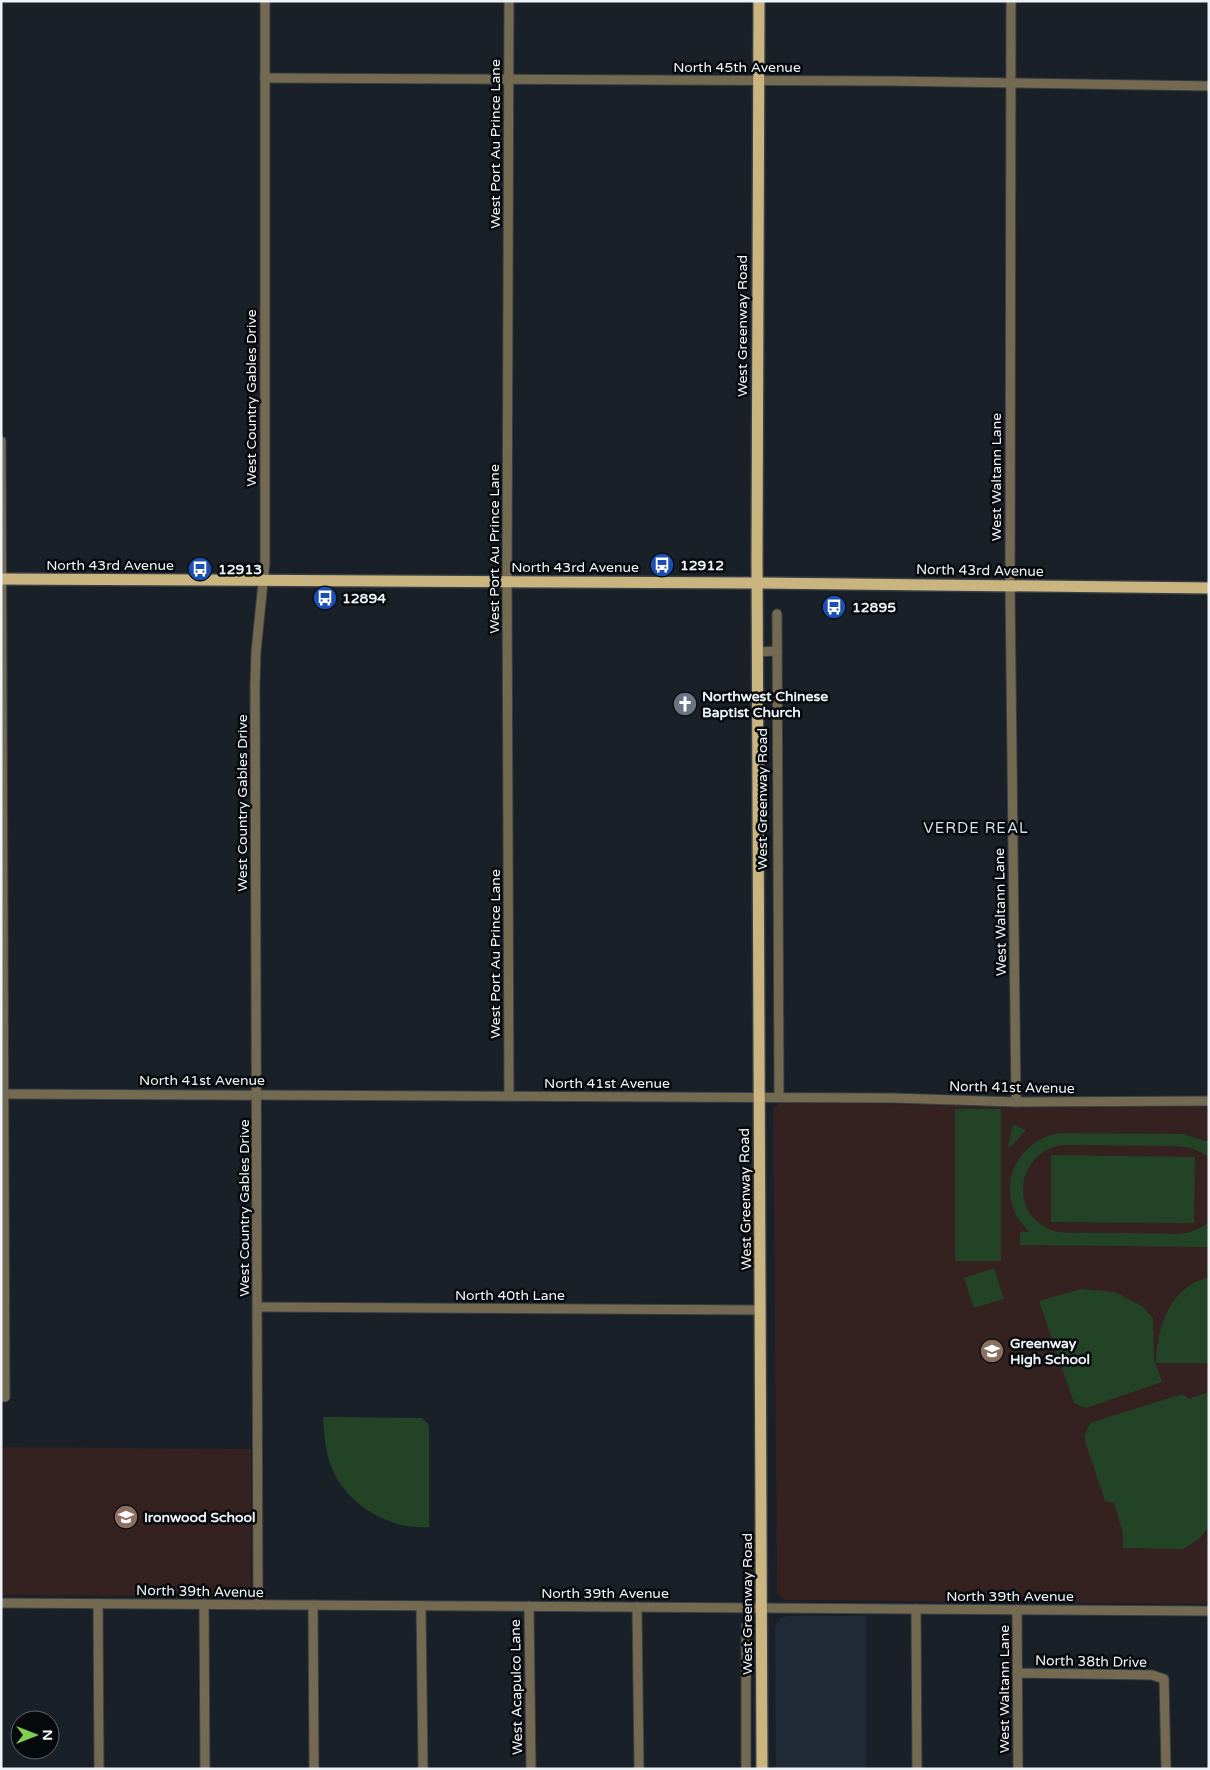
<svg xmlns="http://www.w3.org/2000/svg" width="1210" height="1770" font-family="'Varela Round',sans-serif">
  <rect width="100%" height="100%" fill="#1a2028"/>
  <!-- built -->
  <polygon fill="#202a36" points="789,1616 866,1616 866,1769 776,1769 775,1627 781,1618"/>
  <!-- education -->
  <g fill="#342120">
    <polygon points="780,1103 1209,1107 1209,1604 791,1600 785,1600 777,1593 773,1111 774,1107"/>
    <polygon points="1,1447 251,1449 251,1593 246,1596 1,1595"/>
  </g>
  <!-- green -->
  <g fill="#234326">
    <rect x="955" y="1109" width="46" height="152"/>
    <polygon points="1013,1124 1026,1130 1011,1147 1008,1146"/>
    <path d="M1059 1133 1183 1134 1209 1142V1157L1192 1148 1178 1146 1066 1145C1021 1146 1005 1210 1049 1229 1062 1235 1080 1232 1094 1233 1122 1233 1151 1233 1179 1234L1191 1232 1209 1223V1247L1020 1245V1232H1029C1024 1226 1018 1220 1015 1213 999 1177 1022 1140 1059 1133Z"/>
    <polygon points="1051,1155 1195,1157 1194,1223 1051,1222"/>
    <polygon points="994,1268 1004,1299 974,1308 964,1278"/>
    <path d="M1209 1277V1363H1156C1156 1327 1171 1286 1209 1277Z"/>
    <polygon points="1081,1289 1115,1292 1142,1306 1153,1318 1154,1360 1162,1382 1086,1408 1074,1403 1039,1301"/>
    <polygon points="1209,1392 1209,1527 1199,1539 1183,1549 1123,1548 1123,1534 1114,1503 1105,1501 1085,1441 1085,1435 1090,1423 1182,1394 1189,1399"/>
    <path d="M323 1417 422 1418 429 1425V1527C389 1530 345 1504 331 1466 325 1450 324 1433 323 1417Z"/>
  </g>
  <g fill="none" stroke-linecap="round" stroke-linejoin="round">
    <!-- minor casing -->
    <g stroke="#383e45" stroke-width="11">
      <g id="minor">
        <polyline points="509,1 507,582 509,1096"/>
        <polyline points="1011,1 1010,586 1016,1102"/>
        <polyline points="265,78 890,81 1209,86"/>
        <polyline points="1,441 5,1397"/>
        <polyline points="777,614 779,1097"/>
        <polyline points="757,652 777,651"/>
        <polyline points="4,1094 893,1098 1016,1102 1209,1101"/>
        <polyline points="258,1307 761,1310"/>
        <polyline points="1,1603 1209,1611"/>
        <polyline points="98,1604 99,1769"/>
        <polyline points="204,1604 205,1769"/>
        <polyline points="258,1605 255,685 256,652 265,563 265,1"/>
        <polyline points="313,1605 314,1769"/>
        <polyline points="421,1606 423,1769"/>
        <polyline points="529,1606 531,1769"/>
        <polyline points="637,1607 639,1769"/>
        <polyline points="916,1609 917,1769"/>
        <polyline points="1017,1610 1018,1769"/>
        <polyline points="746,1626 746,1769"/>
        <polyline points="1017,1673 1152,1675 1164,1679 1166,1769"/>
      </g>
    </g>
    <!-- major casing -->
    <g stroke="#383e45" stroke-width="14">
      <g id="major">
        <polyline points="759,1 757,562 762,1769"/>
        <polyline points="1,579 757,583 1209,588"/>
      </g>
    </g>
    <!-- minor -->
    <use href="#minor" stroke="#746a51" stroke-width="9"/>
    <!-- major -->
    <use href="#major" stroke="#cab581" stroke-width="11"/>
  </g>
  <!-- icons -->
  <defs>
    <g id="bus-disc" transform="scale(1.25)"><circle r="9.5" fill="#1a4fb4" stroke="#070a0d"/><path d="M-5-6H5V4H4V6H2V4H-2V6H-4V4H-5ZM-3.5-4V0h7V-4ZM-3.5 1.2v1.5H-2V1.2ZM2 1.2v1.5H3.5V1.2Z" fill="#fff"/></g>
    <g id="church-disc" transform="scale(1.25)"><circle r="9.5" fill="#6b7280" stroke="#070a0d"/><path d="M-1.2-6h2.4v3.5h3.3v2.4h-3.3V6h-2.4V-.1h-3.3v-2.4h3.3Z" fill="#fff"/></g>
    <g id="school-disc" transform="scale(1.25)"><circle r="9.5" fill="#8d6e63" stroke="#070a0d"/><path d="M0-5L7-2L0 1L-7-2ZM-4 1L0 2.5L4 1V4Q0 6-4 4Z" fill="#fff"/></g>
  </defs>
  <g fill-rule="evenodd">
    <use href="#bus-disc" x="662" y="565"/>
    <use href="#bus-disc" x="200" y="569"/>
    <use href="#bus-disc" x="325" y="598"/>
    <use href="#bus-disc" x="834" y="607"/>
    <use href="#church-disc" x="685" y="704"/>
    <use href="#school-disc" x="992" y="1351"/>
    <use href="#school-disc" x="126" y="1517"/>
  </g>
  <g text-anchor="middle" stroke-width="5" stroke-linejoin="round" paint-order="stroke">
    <!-- street labels -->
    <g font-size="14" fill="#eef3f8" stroke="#070a0d">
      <text x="737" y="72">North 45th Avenue</text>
      <text transform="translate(495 144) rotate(-90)" y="5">West Port Au Prince Lane</text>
      <text transform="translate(742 326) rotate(-90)" y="5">West Greenway Road</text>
      <text transform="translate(251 398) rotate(-90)" y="5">West Country Gables Drive</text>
      <text transform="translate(996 477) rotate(-90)" y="5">West Waltann Lane</text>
      <text transform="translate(494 549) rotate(-90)" y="5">West Port Au Prince Lane</text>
      <text x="110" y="570">North 43rd Avenue</text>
      <text x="575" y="572">North 43rd Avenue</text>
      <text transform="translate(980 570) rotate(1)" y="5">North 43rd Avenue</text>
      <text transform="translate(762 799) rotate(-90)" y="5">West Greenway Road</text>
      <text transform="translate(242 803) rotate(-90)" y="5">West Country Gables Drive</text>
      <text transform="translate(1000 912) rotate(-91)" y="5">West Waltann Lane</text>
      <text transform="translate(495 954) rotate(-90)" y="5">West Port Au Prince Lane</text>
      <text x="202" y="1085">North 41st Avenue</text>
      <text x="607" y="1088">North 41st Avenue</text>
      <text transform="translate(1012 1087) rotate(1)" y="5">North 41st Avenue</text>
      <text transform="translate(745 1199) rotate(-91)" y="5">West Greenway Road</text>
      <text transform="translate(244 1208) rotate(-90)" y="5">West Country Gables Drive</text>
      <text x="510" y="1300">North 40th Lane</text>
      <text transform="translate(200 1591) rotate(1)" y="5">North 39th Avenue</text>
      <text x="605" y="1598">North 39th Avenue</text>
      <text x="1010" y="1601">North 39th Avenue</text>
      <text transform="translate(747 1604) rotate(-90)" y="5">West Greenway Road</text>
      <text transform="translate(1091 1661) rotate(1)" y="5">North 38th Drive</text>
      <text transform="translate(516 1687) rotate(-91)" y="5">West Acapulco Lane</text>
      <text transform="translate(1004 1689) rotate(-90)" y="5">West Waltann Lane</text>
    </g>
    <!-- poi labels -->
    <g font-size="14" font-weight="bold" fill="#eef3f8" stroke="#070a0d" text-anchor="start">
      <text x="680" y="570">12912</text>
      <text x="218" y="574">12913</text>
      <text x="342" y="603">12894</text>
      <text x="852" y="612">12895</text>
      <text x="702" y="701">Northwest Chinese<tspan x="702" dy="16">Baptist Church</tspan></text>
      <text x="1010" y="1348">Greenway<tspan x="1010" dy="16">High School</tspan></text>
      <text x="144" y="1522">Ironwood School</text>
    </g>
    <!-- neighbourhood labels -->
    <g font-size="15" letter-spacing="1" fill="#d6dfea" stroke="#070a0d">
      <text x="976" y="833">VERDE REAL</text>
    </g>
  </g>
  <!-- border -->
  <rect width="1210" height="1770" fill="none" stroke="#eef3f8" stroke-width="5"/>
  <!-- north arrow -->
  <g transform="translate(35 1735) rotate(90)"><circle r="24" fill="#070a0d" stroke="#63676b"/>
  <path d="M0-4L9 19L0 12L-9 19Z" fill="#7fd052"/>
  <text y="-8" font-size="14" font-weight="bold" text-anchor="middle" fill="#eef3f8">N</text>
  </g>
</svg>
